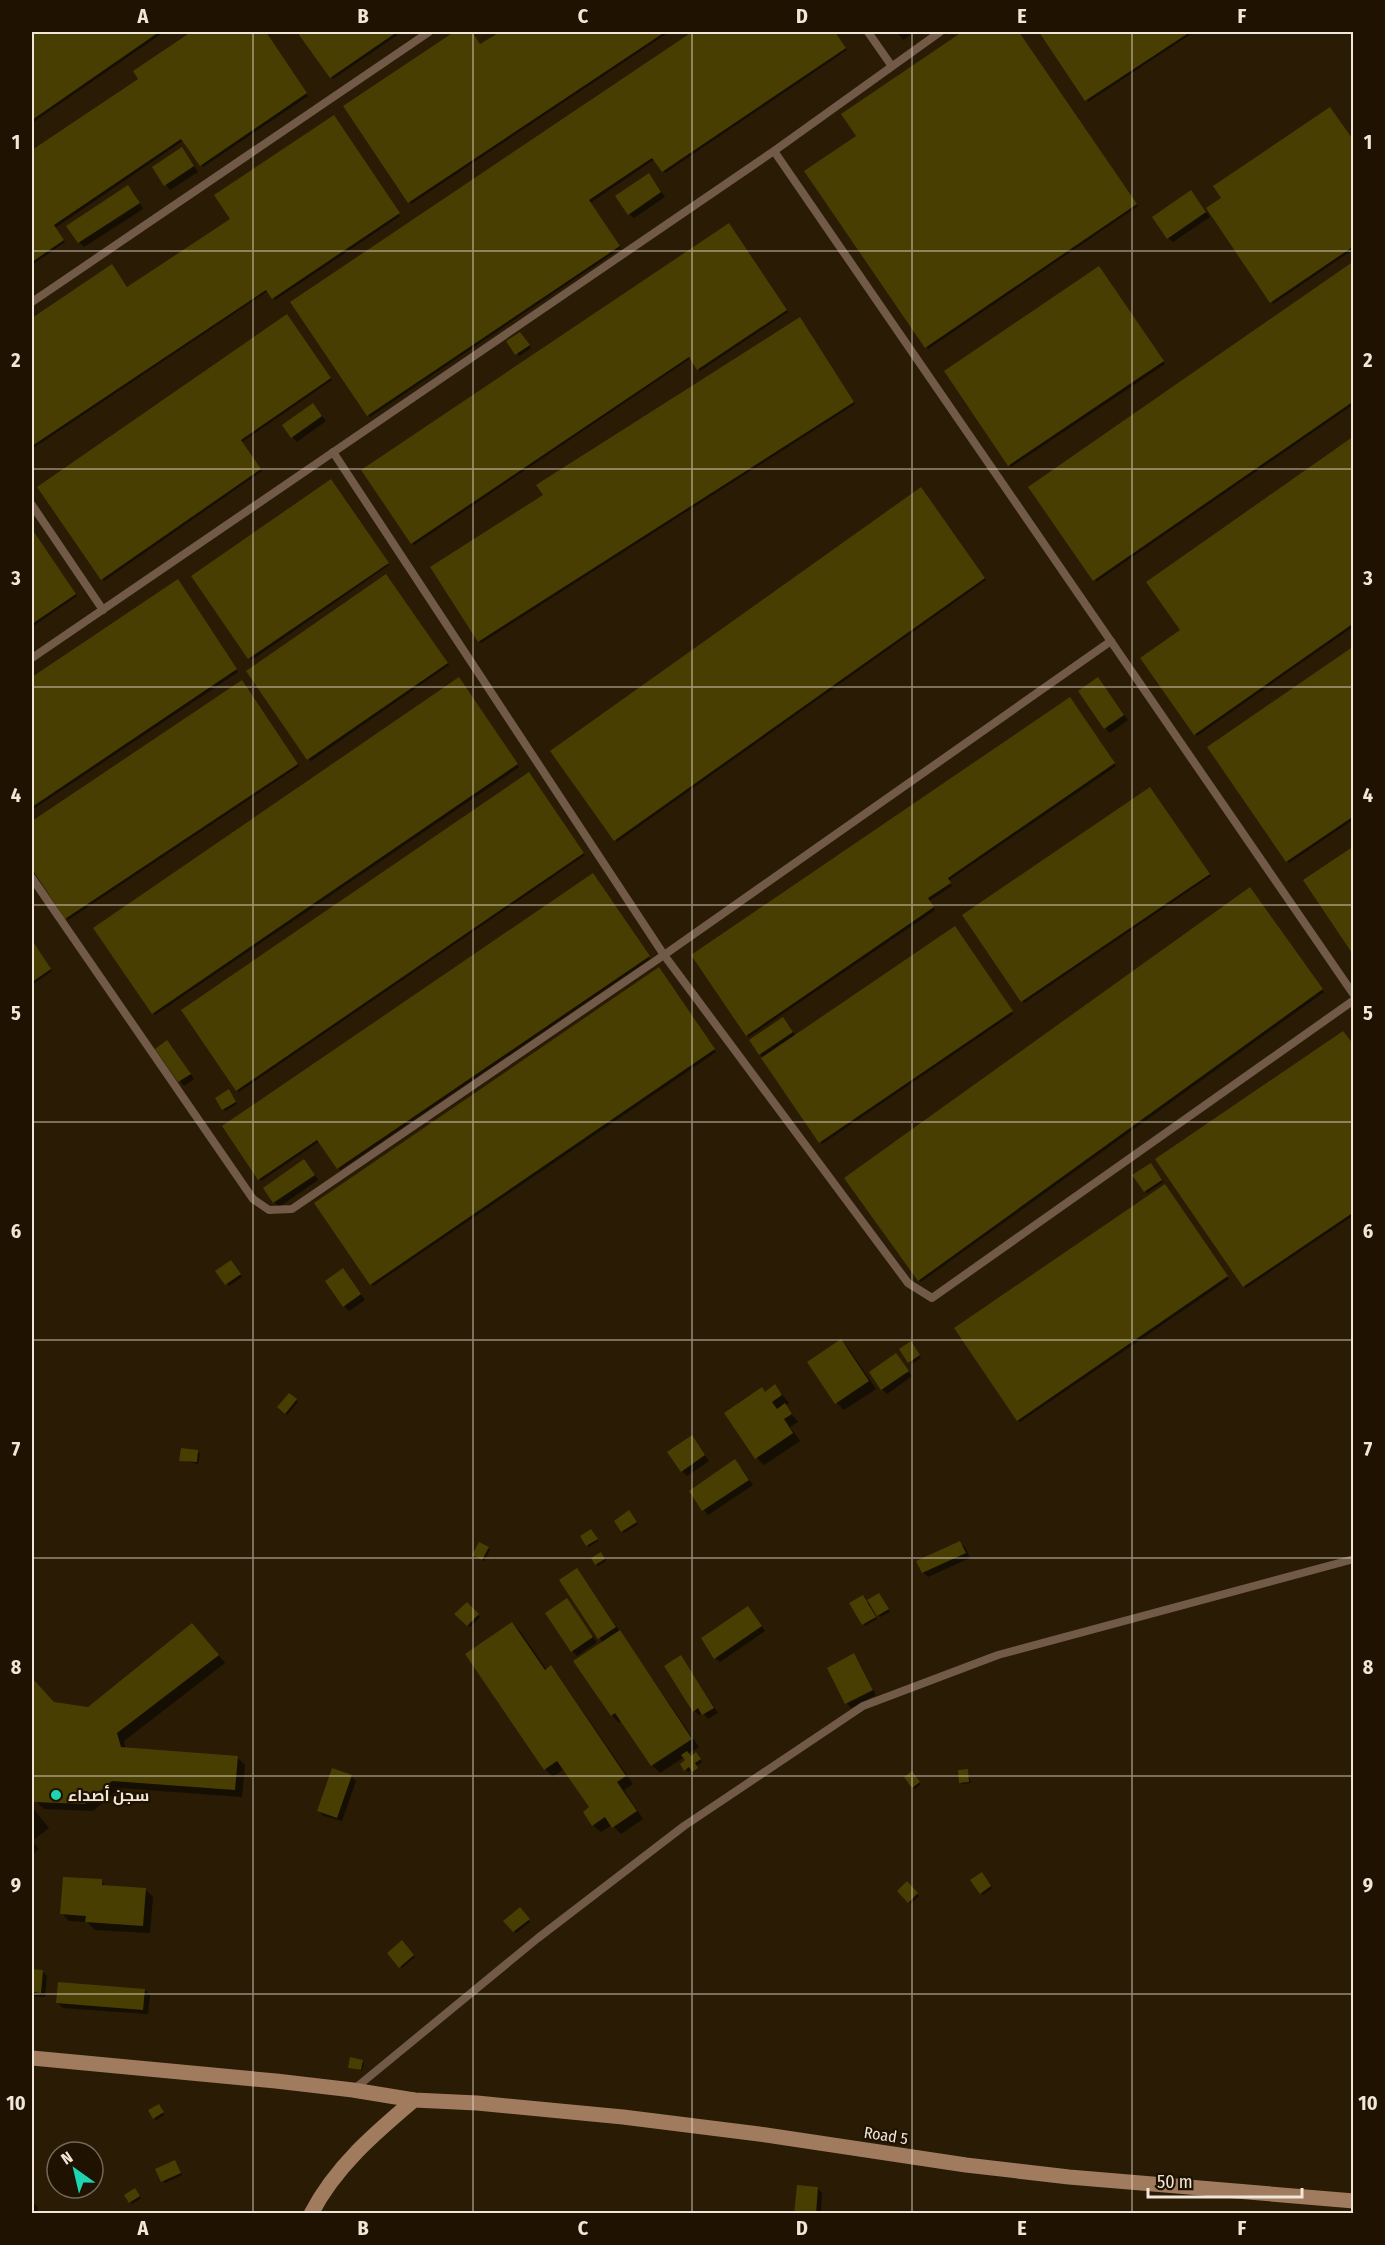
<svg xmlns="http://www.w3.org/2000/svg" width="1385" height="2245" font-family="'Fira Sans Condensed',Cairo,sans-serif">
  <rect width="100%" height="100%" fill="#291b04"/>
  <!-- shadow -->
  <g fill="#0007">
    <polygon points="32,32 164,32 32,123"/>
    <polygon points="194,32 265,32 308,96 203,167 184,140 55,228 65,242 32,265 32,152 140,79 135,72"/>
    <polygon points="299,32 402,32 333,79"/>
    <polygon points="457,32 471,32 481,46 502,32 669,32 411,204 345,106"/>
    <polygon points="695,32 834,32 847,50 665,173 655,159 590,203 621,248 370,417 292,303"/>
    <polygon points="897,32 915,32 903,40"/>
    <polygon points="964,32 1018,32 1138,206 928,349 806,172 858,136 843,114"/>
    <polygon points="1041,32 1194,32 1088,102"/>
    <polygon points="336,119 400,216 275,300 268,291 32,449 32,320 112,266 128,288 232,219"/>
    <polygon points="1354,142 1354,249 1273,304 1223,198"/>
    <polygon points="186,154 198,172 170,190 154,167"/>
    <polygon points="653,180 665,197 634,218 629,214"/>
    <polygon points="133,192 143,209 84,247 79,242"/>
    <polygon points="1195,196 1210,217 1173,242 1168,238"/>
    <polygon points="730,226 788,312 700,371 691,358 414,545 412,543"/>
    <polygon points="1354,263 1354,404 1096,582 1095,580"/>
    <polygon points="1101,270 1165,364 1011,467 946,372"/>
    <polygon points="289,318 332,380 242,442 262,471 104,581 39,488"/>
    <polygon points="801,321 855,404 481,643 479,641 432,568 545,496"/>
    <polygon points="522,335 531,348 519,356 508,342"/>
    <polygon points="313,405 326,421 297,442 292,437"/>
    <polygon points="1354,438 1354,626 1197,736 1142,658 1182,631"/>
    <polygon points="333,483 389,565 252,660 193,576"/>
    <polygon points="922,491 986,580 617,842 552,751"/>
    <polygon points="32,530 77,596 32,627"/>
    <polygon points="388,578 449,665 311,761 309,759"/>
    <polygon points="177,581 238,672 32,810 32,679"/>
    <polygon points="1354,648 1354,819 1289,863 1209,747"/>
    <polygon points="1098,679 1128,720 1110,733 1105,728"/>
    <polygon points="461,681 519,767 155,1015 153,1013"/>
    <polygon points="242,682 299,766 68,920 32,867 32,823"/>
    <polygon points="1072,701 1116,766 948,881 952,886 929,901 935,910 749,1037 747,1035"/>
    <polygon points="531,776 585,855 239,1092 237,1090"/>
    <polygon points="1152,791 1211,876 1024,1003 964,916"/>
    <polygon points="594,877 650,959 340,1170 320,1141 261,1181 259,1179"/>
    <polygon points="1251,891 1324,992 921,1282 919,1280"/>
    <polygon points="956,930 1013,1014 822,1144 760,1054 787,1024 796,1036"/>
    <polygon points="32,942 52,971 32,985"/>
    <polygon points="661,971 716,1052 373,1286 371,1284"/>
    <polygon points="172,1047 194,1079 184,1086 157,1050"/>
    <polygon points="1354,1047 1354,1215 1246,1288 1244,1286"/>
    <polygon points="231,1093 237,1104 225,1111 217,1098"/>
    <polygon points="309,1166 318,1180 279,1207 274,1202"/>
    <polygon points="1152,1167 1163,1182 1147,1193 1145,1191"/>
    <polygon points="1167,1188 1229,1279 1020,1422 1018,1420"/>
    <polygon points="233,1264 242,1277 229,1286 217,1271"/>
    <polygon points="343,1270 365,1300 349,1311 344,1306"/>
    <polygon points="841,1341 849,1349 876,1389 844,1410 837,1403"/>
    <polygon points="913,1345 921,1358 912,1364 901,1350"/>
    <polygon points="896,1355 912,1376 887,1394 882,1389"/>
    <polygon points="775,1386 789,1403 785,1406 798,1422 790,1427 800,1441 764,1465 757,1458 766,1393"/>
    <polygon points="289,1395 298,1402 287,1415 279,1407"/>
    <polygon points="696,1442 709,1461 687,1476 682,1471"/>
    <polygon points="198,1452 200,1454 198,1464 181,1460"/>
    <polygon points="740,1466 753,1485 708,1515 691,1491"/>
    <polygon points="631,1514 638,1524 624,1533 622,1531"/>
    <polygon points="593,1533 598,1541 589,1547 587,1545"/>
    <polygon points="960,1543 965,1547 970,1558 928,1577 923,1572"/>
    <polygon points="488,1548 490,1550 484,1561 476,1557"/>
    <polygon points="603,1556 606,1561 598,1566 596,1564"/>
    <polygon points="581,1575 699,1747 688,1754 691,1758 698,1756 702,1762 688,1772 686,1770 687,1761 684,1757 660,1773 652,1765 622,1721 619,1723 612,1715 603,1643 561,1581"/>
    <polygon points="879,1595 890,1612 880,1617 872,1606 870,1607 877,1619 865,1626 852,1603 867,1602"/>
    <polygon points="567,1600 597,1642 577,1656 572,1651"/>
    <polygon points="467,1604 480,1617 470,1627 456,1614"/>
    <polygon points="753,1613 765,1631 720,1662 715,1658"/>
    <polygon points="512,1623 520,1631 547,1670 551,1667 558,1675 633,1784 624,1790 643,1819 621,1834 612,1825 601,1832 593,1825 591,1808 564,1769 553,1777 545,1769"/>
    <polygon points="200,1633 225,1663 124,1741 126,1749 237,1757 245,1765 242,1797 120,1788 93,1811 44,1809 32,1798 32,1679 54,1704 88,1709"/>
    <polygon points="854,1655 858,1660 876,1695 851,1708 847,1703 829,1668"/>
    <polygon points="685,1662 718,1713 708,1719 703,1713 699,1715 694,1711"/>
    <polygon points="967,1771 971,1783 962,1784 960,1782"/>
    <polygon points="914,1775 921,1784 915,1789 913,1787"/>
    <polygon points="351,1776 356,1781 342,1821 324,1816 319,1811"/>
    <polygon points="32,1807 49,1828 32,1841 39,1849 32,1855"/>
    <polygon points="983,1876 992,1888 983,1895 981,1893"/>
    <polygon points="101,1881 107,1887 145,1889 153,1897 150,1933 95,1930 87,1922 69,1921 62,1913"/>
    <polygon points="907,1883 919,1896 911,1904 899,1891"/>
    <polygon points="520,1909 530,1922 516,1933 505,1921"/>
    <polygon points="402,1942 415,1957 402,1968 389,1953"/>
    <polygon points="32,1970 42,1971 47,1976 45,1997 32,1996"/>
    <polygon points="145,1990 150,1995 148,2014 63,2008 58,2003"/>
    <polygon points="362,2061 364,2063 362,2071 350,2068"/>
    <polygon points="160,2108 164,2115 156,2120 154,2118"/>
    <polygon points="82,2145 86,2152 71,2152"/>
    <polygon points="175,2162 182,2175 165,2183 163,2181"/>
    <polygon points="817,2188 822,2193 821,2214 796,2214"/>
    <polygon points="137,2192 141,2198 132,2204 130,2202"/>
    <polygon points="32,2202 38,2207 37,2214 32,2214"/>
  </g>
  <!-- building -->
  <g fill="#493e02">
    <polygon points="32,32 159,32 32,120"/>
    <polygon points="191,32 266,32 307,93 200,166 181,139 54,225 64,240 32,262 32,150 138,79 133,71"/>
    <polygon points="297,32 397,32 330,78"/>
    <polygon points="454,32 472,32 480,44 500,32 665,32 408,203 343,106"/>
    <polygon points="692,32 835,32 846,48 662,172 652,158 589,200 620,246 367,416 290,302"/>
    <polygon points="962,32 1019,32 1137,204 925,348 804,171 856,136 841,114"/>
    <polygon points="1039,32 1190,32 1085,101"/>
    <polygon points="1330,107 1354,141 1354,246 1270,303 1206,208 1221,198 1213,186"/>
    <polygon points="334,115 400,213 272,299 266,290 32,446 32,318 112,264 127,287 230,219 214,195"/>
    <polygon points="182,147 194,166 164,186 152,167"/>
    <polygon points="649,173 661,192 628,215 615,196"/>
    <polygon points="128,185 140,203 78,243 66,226"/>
    <polygon points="1191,190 1206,212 1167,239 1152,217"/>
    <polygon points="729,223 787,310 697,370 689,357 411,544 361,470"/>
    <polygon points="1354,261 1354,401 1093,581 1028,487"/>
    <polygon points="1099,266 1164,361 1008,466 944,371"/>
    <polygon points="287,314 331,378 241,440 261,469 101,580 37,487"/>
    <polygon points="800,317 854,402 478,642 430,567 543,495 536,485"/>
    <polygon points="520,332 530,345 515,355 506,341"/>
    <polygon points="313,403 322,416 291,438 282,425"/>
    <polygon points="1354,436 1354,623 1194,735 1140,658 1180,630 1146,582"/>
    <polygon points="331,479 389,563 248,659 191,576"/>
    <polygon points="921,487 985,578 614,841 550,751"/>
    <polygon points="32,529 76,594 32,624"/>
    <polygon points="386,574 448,663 307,760 246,671"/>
    <polygon points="178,579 237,669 32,807 32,677"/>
    <polygon points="1354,646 1354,816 1286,862 1207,747"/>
    <polygon points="459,677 518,764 152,1014 93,928"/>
    <polygon points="1098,677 1124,715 1104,729 1078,691"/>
    <polygon points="242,680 298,764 65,919 32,869 32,821"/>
    <polygon points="1070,697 1115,763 948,878 951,883 928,898 934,907 746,1036 691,955"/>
    <polygon points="529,772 584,853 236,1091 181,1010"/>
    <polygon points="1150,787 1210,874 1021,1002 962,915"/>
    <polygon points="1354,846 1354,952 1352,953 1303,880"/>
    <polygon points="593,873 650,956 337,1169 317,1140 258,1180 222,1126"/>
    <polygon points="1250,887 1323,989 918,1281 844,1178"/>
    <polygon points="955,926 1013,1011 819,1143 761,1058"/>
    <polygon points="32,940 51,969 32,982"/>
    <polygon points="659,967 715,1049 370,1285 314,1203"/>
    <polygon points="783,1017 793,1032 759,1055 749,1040"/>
    <polygon points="1343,1031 1354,1045 1354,1212 1243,1287 1155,1159"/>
    <polygon points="167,1040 191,1074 178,1082 155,1049"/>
    <polygon points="229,1089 236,1102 222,1110 215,1098"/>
    <polygon points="304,1159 315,1175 273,1203 263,1188"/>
    <polygon points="1151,1163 1162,1180 1144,1192 1132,1175"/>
    <polygon points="1165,1184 1228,1276 1017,1421 954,1328"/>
    <polygon points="231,1260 241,1274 225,1285 215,1271"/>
    <polygon points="343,1268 361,1294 343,1307 325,1281"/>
    <polygon points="841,1339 869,1381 835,1404 807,1362"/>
    <polygon points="911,1341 920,1355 908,1363 899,1349"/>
    <polygon points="896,1353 909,1371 881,1390 869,1372"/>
    <polygon points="775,1384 782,1395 772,1402 777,1409 785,1403 792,1414 784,1419 793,1433 755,1459 724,1413 762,1387 765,1392"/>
    <polygon points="289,1393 297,1399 285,1414 277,1407"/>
    <polygon points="692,1435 705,1455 681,1472 667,1452"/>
    <polygon points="181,1448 198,1450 197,1462 179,1461"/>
    <polygon points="735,1459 749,1480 702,1511 689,1491"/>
    <polygon points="629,1510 637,1522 621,1532 614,1521"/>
    <polygon points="591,1529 598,1539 586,1546 580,1536"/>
    <polygon points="960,1541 966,1553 922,1573 916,1561"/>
    <polygon points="479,1542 489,1547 482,1560 472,1555"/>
    <polygon points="601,1552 605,1559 595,1565 591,1558"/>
    <polygon points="577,1568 616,1627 598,1639 559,1580"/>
    <polygon points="879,1593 889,1609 877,1616 867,1600"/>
    <polygon points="863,1595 876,1617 862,1625 849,1603"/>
    <polygon points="567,1598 593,1637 571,1652 545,1613"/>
    <polygon points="467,1602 479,1614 467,1626 454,1614"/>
    <polygon points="748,1606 762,1626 714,1659 701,1638"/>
    <polygon points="512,1622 545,1670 551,1665 626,1776 617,1782 637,1811 612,1828 605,1817 592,1826 583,1812 589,1807 557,1761 544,1770 465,1654"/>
    <polygon points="192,1623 219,1655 117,1733 121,1747 238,1756 235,1790 112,1781 85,1804 34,1802 32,1799 32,1678 54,1702 88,1707"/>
    <polygon points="620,1630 692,1739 651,1766 615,1713 611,1716 573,1661"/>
    <polygon points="854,1653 873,1690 845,1704 827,1668"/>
    <polygon points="681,1655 714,1708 702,1715 698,1708 693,1712 664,1666"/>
    <polygon points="687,1751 691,1756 696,1752 701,1759 695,1763 698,1768 692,1772 689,1767 684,1771 680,1764 685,1760 681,1755"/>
    <polygon points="332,1768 352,1775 337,1818 317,1811"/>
    <polygon points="968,1769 969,1782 959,1783 958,1770"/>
    <polygon points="912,1771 920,1782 912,1788 904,1777"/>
    <polygon points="982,1872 991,1886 980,1894 970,1880"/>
    <polygon points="63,1877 102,1879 102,1885 146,1888 143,1926 85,1922 86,1916 60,1914"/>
    <polygon points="907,1881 918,1893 908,1903 897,1891"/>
    <polygon points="520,1907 530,1919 513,1932 503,1921"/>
    <polygon points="402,1940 414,1955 399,1968 387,1953"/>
    <polygon points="32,1969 43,1970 41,1993 32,1992"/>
    <polygon points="58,1982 145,1989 143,2010 56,2003"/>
    <polygon points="350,2057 363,2060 361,2070 348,2068"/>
    <polygon points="159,2104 164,2112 153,2119 148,2110"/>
    <polygon points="175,2160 181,2173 161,2182 155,2169"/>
    <polygon points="797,2185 818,2187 816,2214 794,2214"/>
    <polygon points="135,2188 140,2196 129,2203 124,2195"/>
  </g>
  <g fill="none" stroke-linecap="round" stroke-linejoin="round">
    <!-- lane -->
    <g stroke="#715a48" stroke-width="8">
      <polyline points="868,32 891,65"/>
      <polyline points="774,151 1354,995"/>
      <polyline points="32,302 429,32"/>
      <polyline points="333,452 664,955 908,1283 932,1298 1354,1000"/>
      <polyline points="32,505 103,610"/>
      <polyline points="32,658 774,151 940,32"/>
      <polyline points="32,878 253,1199 269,1210 292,1209 664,955 1111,641"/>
      <polyline points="353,2090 538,1938 684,1826 863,1706 998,1655 1354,1559"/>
    </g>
    <!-- secondary -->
    <g stroke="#a17b5e" stroke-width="15">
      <polyline points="32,2058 276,2081 353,2090 414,2100 477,2103 623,2117 759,2134 966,2165 1069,2177 1354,2201"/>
      <path d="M311 2214C335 2167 375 2133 414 2100"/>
    </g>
  </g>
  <!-- grid -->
  <path fill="none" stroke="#f0e7d9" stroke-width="1.5" stroke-opacity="0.55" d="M253 32V2214M473 32V2214M692 32V2214M912 32V2214M1132 32V2214M32 251H1354M32 469H1354M32 687H1354M32 905H1354M32 1122H1354M32 1340H1354M32 1558H1354M32 1776H1354M32 1994H1354"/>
  <!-- markers -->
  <circle fill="#1dd5b1" stroke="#1f1200" stroke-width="2" cx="56" cy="1795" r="6"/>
  <g text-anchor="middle" stroke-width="4.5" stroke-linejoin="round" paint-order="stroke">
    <!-- poi labels -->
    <g font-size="16" font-weight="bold" fill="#f0e7d9" stroke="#1f1200" text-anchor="start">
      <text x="68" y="1801">سجن أصداء</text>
    </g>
    <!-- street labels -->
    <g font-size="16" fill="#f0e7d9" stroke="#1f1200">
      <text transform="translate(886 2135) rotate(9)" y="6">Road 5</text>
    </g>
  </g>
  <!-- border -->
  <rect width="1385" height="2245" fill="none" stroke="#1f1200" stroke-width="66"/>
  <!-- north arrow -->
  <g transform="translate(75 2170) rotate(326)"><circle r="28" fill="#1f1200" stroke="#736757" stroke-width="1.5"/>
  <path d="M0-4.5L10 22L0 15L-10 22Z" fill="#1dd5b1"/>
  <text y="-9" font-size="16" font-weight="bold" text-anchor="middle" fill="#f0e7d9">N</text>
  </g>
  <!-- scale -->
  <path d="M1148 2188v9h154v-9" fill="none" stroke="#f0e7d9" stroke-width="3"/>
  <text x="1157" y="2188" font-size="18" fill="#f0e7d9" stroke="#1f1200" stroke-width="4.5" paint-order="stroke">50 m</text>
  <rect x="33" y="33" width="1319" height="2179" fill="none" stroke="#f0e7d9" stroke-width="2"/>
  <g font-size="20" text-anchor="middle" font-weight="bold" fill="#f0e7d9">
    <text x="143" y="23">A</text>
    <text x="363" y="23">B</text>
    <text x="583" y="23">C</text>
    <text x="802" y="23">D</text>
    <text x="1022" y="23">E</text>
    <text x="1242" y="23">F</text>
    <text x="16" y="149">1</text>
    <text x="1368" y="149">1</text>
    <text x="16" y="367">2</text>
    <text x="1368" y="367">2</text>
    <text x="16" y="585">3</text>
    <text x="1368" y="585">3</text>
    <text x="16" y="802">4</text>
    <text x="1368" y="802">4</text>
    <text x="16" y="1020">5</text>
    <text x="1368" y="1020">5</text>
    <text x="16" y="1238">6</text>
    <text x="1368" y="1238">6</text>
    <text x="16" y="1456">7</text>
    <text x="1368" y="1456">7</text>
    <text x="16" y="1674">8</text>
    <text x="1368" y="1674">8</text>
    <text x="16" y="1892">9</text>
    <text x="1368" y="1892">9</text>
    <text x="16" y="2110">10</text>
    <text x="1368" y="2110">10</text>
    <text x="143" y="2235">A</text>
    <text x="363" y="2235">B</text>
    <text x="583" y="2235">C</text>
    <text x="802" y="2235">D</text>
    <text x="1022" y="2235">E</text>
    <text x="1242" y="2235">F</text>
  </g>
</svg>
